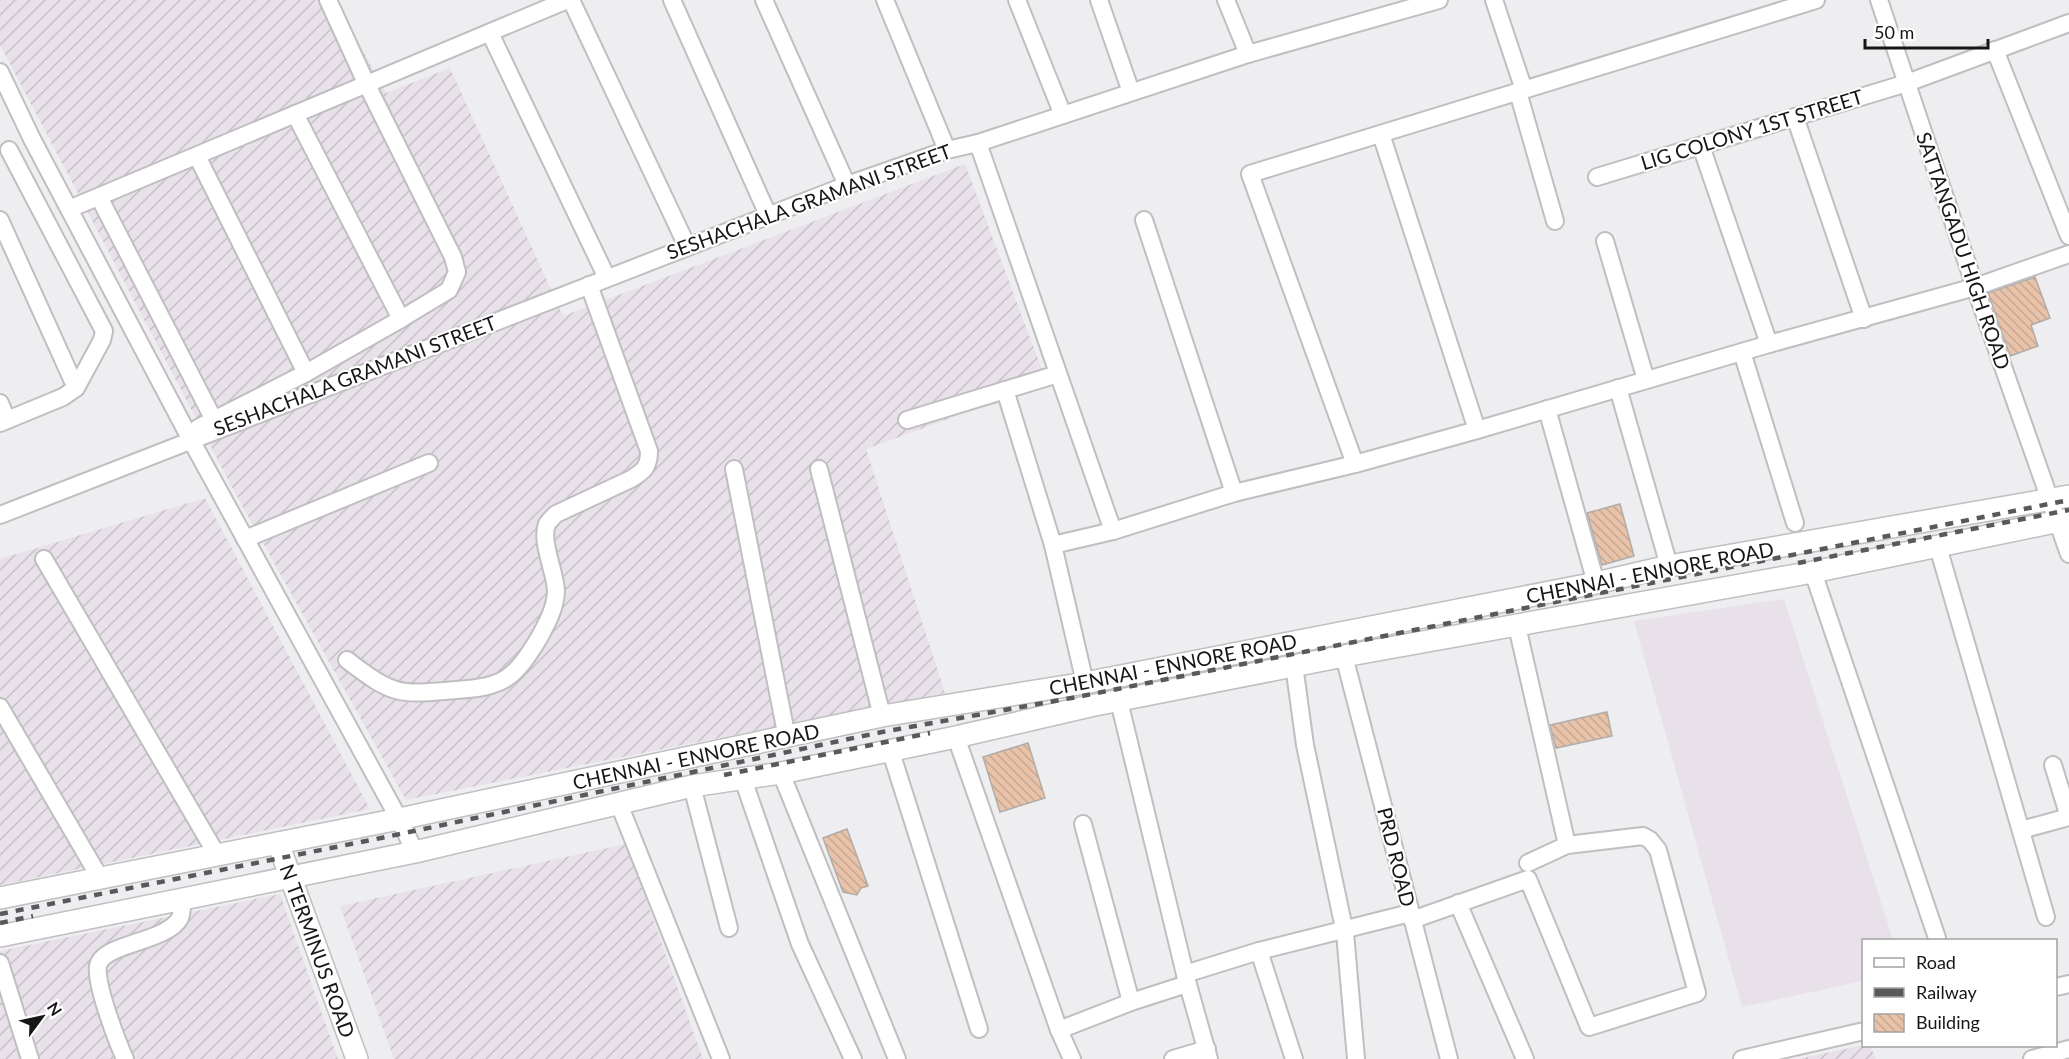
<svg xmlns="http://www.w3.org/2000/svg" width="2069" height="1059" font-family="Lato,sans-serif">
  <defs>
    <pattern id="industrial-furrows" width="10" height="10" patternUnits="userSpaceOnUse" patternTransform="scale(1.5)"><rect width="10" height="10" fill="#e8e1ea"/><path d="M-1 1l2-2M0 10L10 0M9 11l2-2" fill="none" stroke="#c6c0c8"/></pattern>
    <pattern id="building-back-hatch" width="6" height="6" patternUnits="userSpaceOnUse" patternTransform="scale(1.5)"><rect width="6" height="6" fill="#e9c3a9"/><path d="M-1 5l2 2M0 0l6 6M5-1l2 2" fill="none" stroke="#c7a791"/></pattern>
  </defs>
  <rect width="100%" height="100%" fill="#eeedef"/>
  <!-- built -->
  <polygon fill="#e8e1ea" points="1784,599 1893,940 1864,940 1863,981 1742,1007 1634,621"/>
  <!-- industrial -->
  <g fill="url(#industrial-furrows)">
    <polygon points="0,0 335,0 386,93 450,68 563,316 965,164 1047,383 866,449 945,693 406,800 233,489 0,45"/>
    <polygon points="205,498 370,809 0,885 0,559"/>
    <polygon points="626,844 703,1059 394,1059 340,906"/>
    <polygon points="280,894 338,1059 0,1059 0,951"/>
    <polygon points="1864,1045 1870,1046 1876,1059 1798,1059"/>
  </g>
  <!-- building -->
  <g fill="url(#building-back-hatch)" stroke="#afacaa" stroke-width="1.5">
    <polygon points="2035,277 2050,318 2031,325 2038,346 2010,356 1988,293"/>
    <polygon points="1620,504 1634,556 1602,565 1587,513"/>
    <polygon points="1607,712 1612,736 1556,748 1550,725"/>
    <polygon points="1028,743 1045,798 1000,812 983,757"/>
    <polygon points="847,829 868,886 861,888 857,895 843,892 823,838"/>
  </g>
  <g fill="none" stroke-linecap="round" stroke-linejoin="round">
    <!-- minor casing -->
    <g stroke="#c0bec1" stroke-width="20">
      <g id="minor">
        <polyline points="571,0 687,246"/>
        <polyline points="672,0 768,215"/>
        <polyline points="764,0 847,185"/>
        <polyline points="885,0 947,150"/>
        <polyline points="1017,0 1063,115"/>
        <polyline points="1099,0 1131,92"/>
        <polyline points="1226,0 1248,54"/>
        <polyline points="1494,0 1524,90"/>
        <polyline points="1879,0 1975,287 2069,554"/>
        <polyline points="490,33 607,278"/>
        <polyline points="1995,50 2069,236"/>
        <polyline points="0,72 32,139 191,440 399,819 415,852"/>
        <polyline points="1518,92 1555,221"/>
        <polyline points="295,114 401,319"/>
        <polyline points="1795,117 1864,319"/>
        <polyline points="1381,134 1477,430"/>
        <polyline points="978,143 1113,531"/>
        <polyline points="1701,146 1769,344"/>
        <polyline points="197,156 306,373"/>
        <polyline points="1597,177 1907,83 2069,23"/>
        <polyline points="99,197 214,420"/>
        <polyline points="69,209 567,0"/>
        <polyline points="0,220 76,388"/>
        <polyline points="1144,220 1234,493"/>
        <polyline points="1605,241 1646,380"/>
        <polyline points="1742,352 1795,523"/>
        <polyline points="1618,388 1669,566"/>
        <polyline points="1005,390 1053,545"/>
        <polyline points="0,403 7,420"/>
        <polyline points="1547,409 1596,583"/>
        <polyline points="907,420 1058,374"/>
        <polyline points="0,423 63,397 76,388 102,340 104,331 9,150"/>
        <polyline points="198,428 306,373 401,319 449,290 457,272 453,257 367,85 328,0"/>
        <polyline points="1355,464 1250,174 1816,0"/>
        <polyline points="734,469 787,738"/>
        <polyline points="819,469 882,716"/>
        <polyline points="0,515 847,185 947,150 978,143 1248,54 1439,0"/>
        <polyline points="245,539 429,463"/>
        <polyline points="1938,547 2046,917"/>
        <polyline points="44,559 217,855"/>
        <polyline points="1813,572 1937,938"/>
        <polyline points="1517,626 1567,845"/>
        <polyline points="1344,656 1449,1059"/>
        <path d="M347 660C394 696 398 695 456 690 504 687 514 679 539 638 547 623 555 609 556 592 556 573 540 542 547 524 549 521 553 517 556 514L631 479C644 471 649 467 649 451L589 285"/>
        <polyline points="1294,665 1305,745 1345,933 1356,1059"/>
        <polyline points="1085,683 1053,545 1113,531 1234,493 1355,464 1477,430 1769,344 1975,287 2069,254"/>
        <polyline points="1119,701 1185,974 1209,1059"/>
        <polyline points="0,707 100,878"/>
        <polyline points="956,737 1059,1030 1072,1059"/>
        <polyline points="890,749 979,1029"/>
        <polyline points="781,773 897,1059"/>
        <polyline points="743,779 800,944 853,1059"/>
        <polyline points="692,786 729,928"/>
        <polyline points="619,804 721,1059"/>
        <polyline points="1083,824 1131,1002"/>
        <polyline points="2021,830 2069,817 2053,765"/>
        <polyline points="1458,903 1525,1059"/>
        <polyline points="1412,920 1528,879 1589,1027 1697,993 1658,850 1650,840 1643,836 1567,845 1528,863"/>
        <polyline points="1259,951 1294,1059"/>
        <polyline points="0,963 30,1059"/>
        <polyline points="1185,974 1259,951 1410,913"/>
        <polyline points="2056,987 2069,984"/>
        <polyline points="1059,1030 1131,1002 1187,984"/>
        <path d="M125 1059C117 1041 95 984 98 966 102 943 166 943 180 918 182 913 182 905 183 899"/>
        <polyline points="1173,1059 1207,1049"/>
        <polyline points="1742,1059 1864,1031"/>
        <polyline points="2032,1059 2069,1049"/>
      </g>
    </g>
    <!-- major casing -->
    <g stroke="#c0bec1" stroke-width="24">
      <g id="major">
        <polyline points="278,843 357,1059"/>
        <polyline points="0,898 399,819 882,716 1085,683 1596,583 1669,566 2069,496"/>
        <polyline points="0,936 415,852 692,786 781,773 956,737 1090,706 1344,656 1813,572 2069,519"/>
      </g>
    </g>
    <!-- minor -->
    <use href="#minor" stroke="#fff" stroke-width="16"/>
    <!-- major -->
    <use href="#major" stroke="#fff" stroke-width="21"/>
    <!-- rail -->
    <g stroke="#59585a" stroke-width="4.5" stroke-dasharray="8 8" stroke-linecap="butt">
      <polyline points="1798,563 2069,510"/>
      <polyline points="724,775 930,733"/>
      <polyline points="0,914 381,838 882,732 1077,697 2069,500"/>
      <polyline points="0,923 33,916"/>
    </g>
  </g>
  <g text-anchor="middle" stroke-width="4.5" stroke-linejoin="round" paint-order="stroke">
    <!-- street labels -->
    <g font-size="20" fill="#171617" stroke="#fff">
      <text transform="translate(1752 130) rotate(-17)" y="7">LIG COLONY 1ST STREET</text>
      <text transform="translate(809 202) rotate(-20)" y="7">SESHACHALA GRAMANI STREET</text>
      <text transform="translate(1963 251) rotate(71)" y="7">SATTANGADU HIGH ROAD</text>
      <text transform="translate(355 376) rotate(-21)" y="7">SESHACHALA GRAMANI STREET</text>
      <text transform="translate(1650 573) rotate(-11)" y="7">CHENNAI - ENNORE ROAD</text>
      <text transform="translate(1173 665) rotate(-11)" y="7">CHENNAI - ENNORE ROAD</text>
      <text transform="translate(696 757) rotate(-12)" y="7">CHENNAI - ENNORE ROAD</text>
      <text transform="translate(1396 857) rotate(76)" y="7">PRD ROAD</text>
      <text transform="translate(317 951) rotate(70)" y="7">N TERMINUS ROAD</text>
    </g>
  </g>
  <!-- legend -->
  <rect x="1862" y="939" width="195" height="108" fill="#ffffff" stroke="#a2a2a2" stroke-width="1.5"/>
  <rect x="1874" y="958" width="30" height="9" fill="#ffffff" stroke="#a2a2a2" stroke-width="1.5"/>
  <text x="1916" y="969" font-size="18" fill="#171617">Road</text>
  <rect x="1874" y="988" width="30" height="9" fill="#59585a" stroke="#a2a2a2" stroke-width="1.5"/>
  <text x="1916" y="999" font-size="18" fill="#171617">Railway</text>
  <rect x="1874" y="1014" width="30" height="18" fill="url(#building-back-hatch)" stroke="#a2a2a2" stroke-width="1.5"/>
  <text x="1916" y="1029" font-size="18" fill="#171617">Building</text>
  <!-- north arrow -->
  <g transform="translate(42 1017) rotate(57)" stroke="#ffffff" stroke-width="4.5" paint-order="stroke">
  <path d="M0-4.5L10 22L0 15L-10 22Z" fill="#171617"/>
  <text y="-9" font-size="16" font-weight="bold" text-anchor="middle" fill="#171617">N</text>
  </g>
  <!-- scale -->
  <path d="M1865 39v9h123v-9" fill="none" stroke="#171617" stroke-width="3"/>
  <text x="1874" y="39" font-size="18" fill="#171617" stroke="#ffffff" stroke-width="4.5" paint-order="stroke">50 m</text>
</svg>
